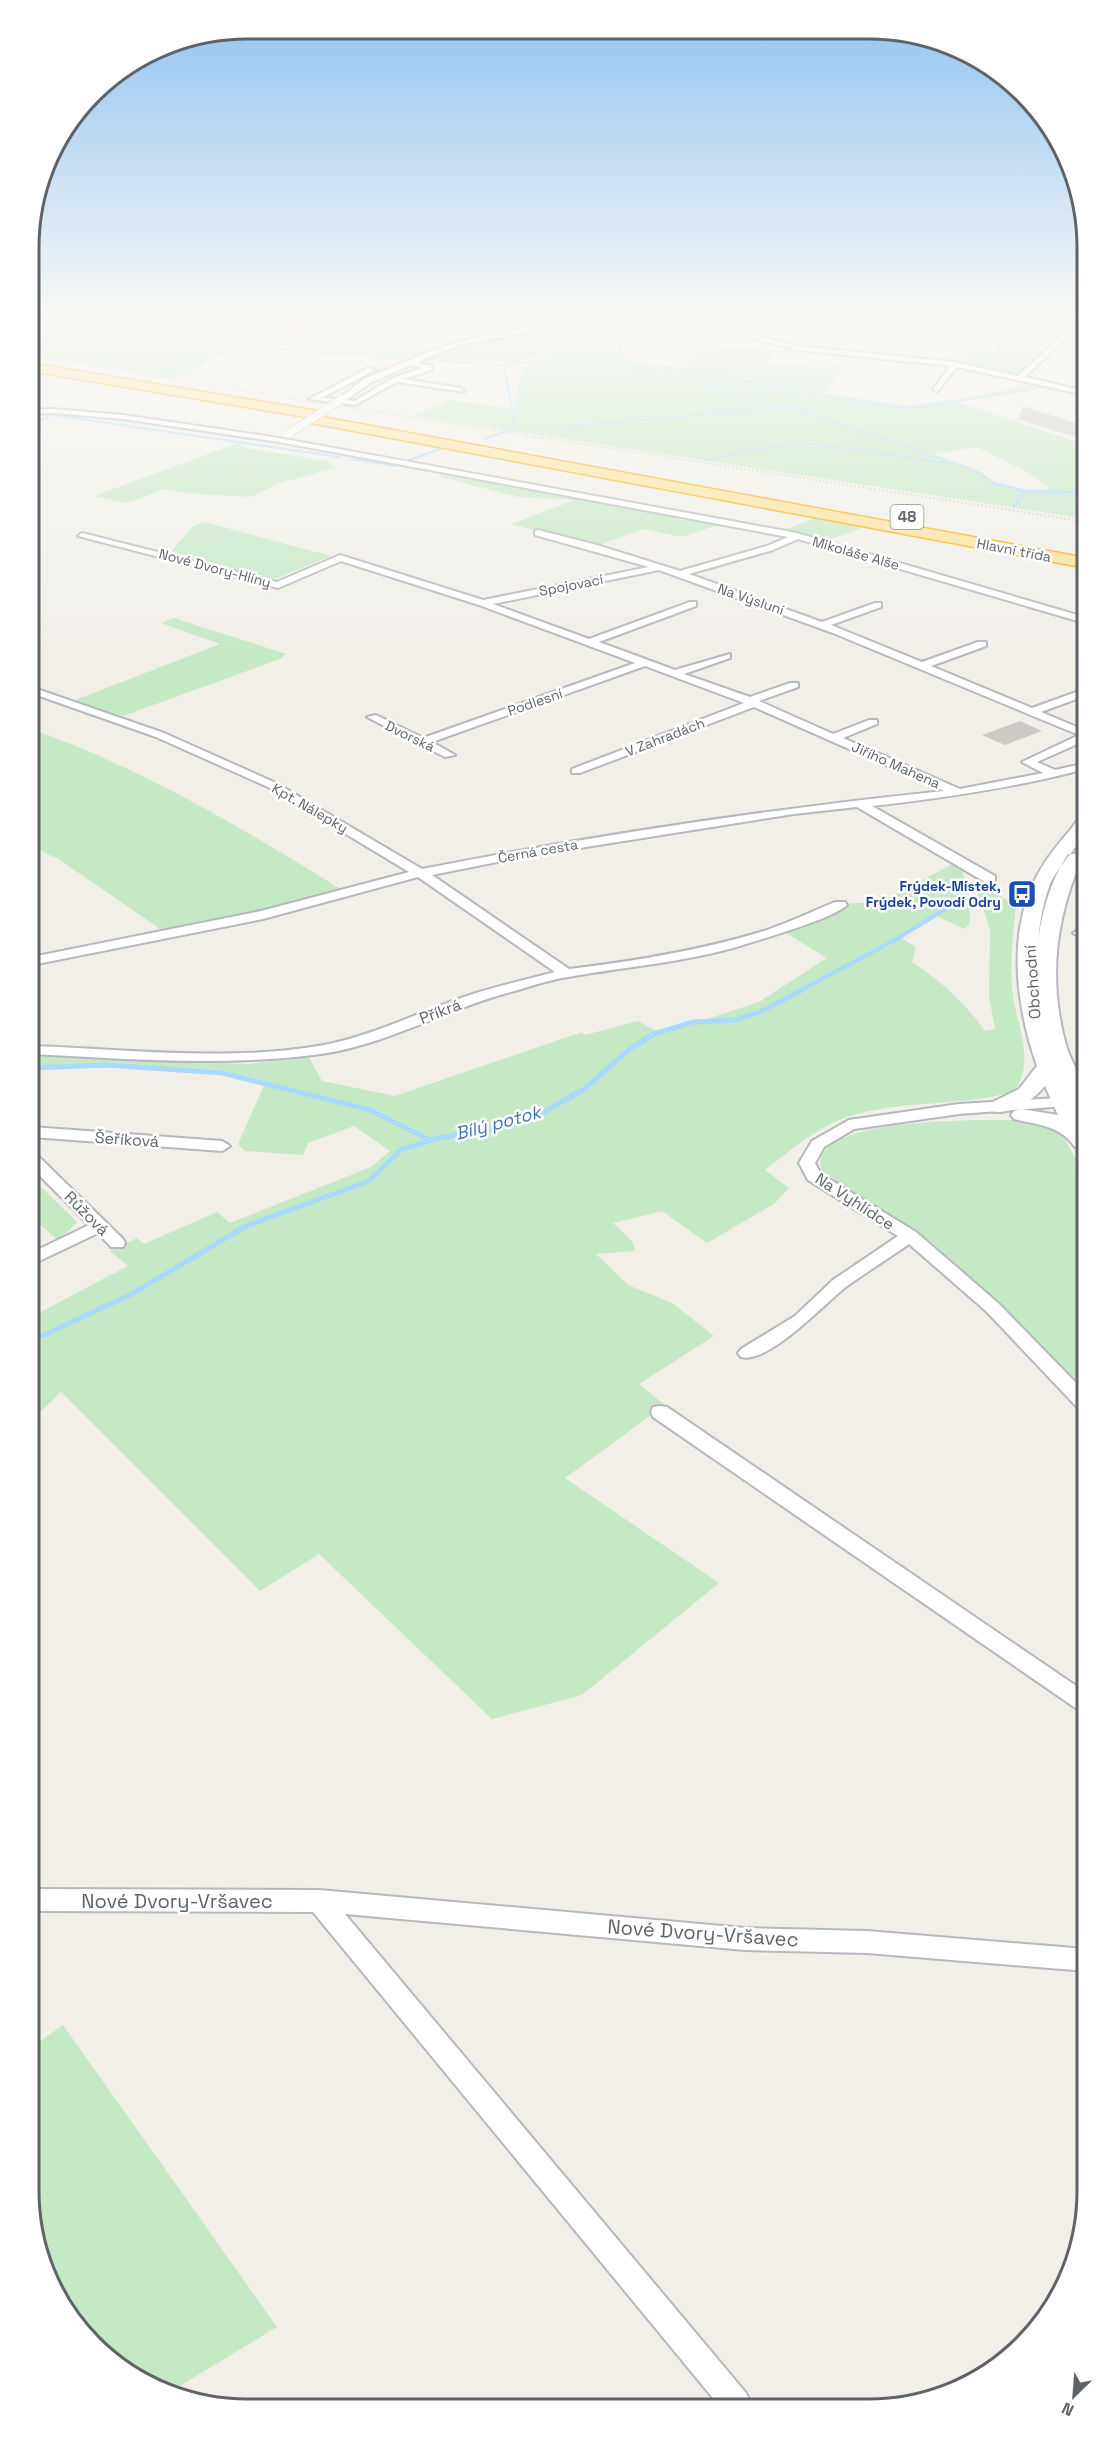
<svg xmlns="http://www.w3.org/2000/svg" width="1116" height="2438" font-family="'Space Grotesk',sans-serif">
  <rect width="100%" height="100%" fill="#f1efe8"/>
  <!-- green -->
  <g fill="#c5e8c5" fill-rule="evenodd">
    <polygon points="84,315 270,315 254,330 407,340 395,349 428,352 411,360 399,360 235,347 227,353 213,356 200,367 182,377 171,378 29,354 29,324"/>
    <polygon points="604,315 660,317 614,331 579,326"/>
    <polygon points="895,315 1010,315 1007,329"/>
    <path d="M630 331 639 334 622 339 632 345 620 355 622 361 681 368 707 345 774 351 769 363 818 367 844 365 823 394 908 406 973 397 1024 385 1042 386 957 402 1081 443V518L414 416 448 400 514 409 523 367C546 364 573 344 597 348L595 354 606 353 614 349 601 345ZM976 447 1029 473 1050 489 1023 490 1001 486 979 471 933 454Z"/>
    <polygon points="513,333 583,342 515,362 425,359 448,345"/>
    <polygon points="1007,336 1048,341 1043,346 1051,347 1023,374 963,364 971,351 994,352 1000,341"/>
    <polygon points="238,443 244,448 327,461 336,468 282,482 251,497 196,494 165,489 127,503 94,496"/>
    <polygon points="443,475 681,515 676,519 684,521 690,517 722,524 681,537 643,529 596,546 511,524 575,500 517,497 438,476"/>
    <polygon points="814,518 862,528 828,540 782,531"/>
    <polygon points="204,522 331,556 272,580 171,552 192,527"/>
    <polygon points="174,618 286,654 280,659 123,716 73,701 220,644 161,623"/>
    <path d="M31 729C142 768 244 829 344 891L166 933 60 860 31 846Z"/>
    <path d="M953 864 962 868 970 913 969 925 964 929 937 916 901 938 916 947 912 962C941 981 965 1003 985 1031L995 1029 989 996 990 930 977 890V879L1016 907C1013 933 1010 960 1012 987 1014 1023 1037 1056 1015 1091 961 1108 892 1099 842 1119 813 1130 789 1152 765 1170L789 1188 774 1204 707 1243 662 1211 613 1223 632 1241 635 1251 596 1254 628 1285 672 1303 714 1336 639 1384 665 1405 565 1478 719 1583 582 1695 492 1719 319 1554 260 1591 61 1392 33 1419V1316L128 1266 110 1251 137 1238 144 1244 217 1212 230 1223 371 1167 390 1151 354 1126 308 1143 303 1155 245 1151 238 1144 266 1081 222 1070 109 1064 32 1066V1056L248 1064 309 1057 322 1081 395 1096 582 1032 585 1035 638 1021 654 1030 677 1029 759 1002 827 958 786 933 815 922 852 903H875L891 897Z"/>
    <path d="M1027 1120 1056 1131 1065 1140 1083 1171 1084 1380 1072 1376C1026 1334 984 1287 936 1247 902 1218 861 1198 823 1175 795 1113 997 1121 1027 1120Z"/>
    <polygon points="41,1187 77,1222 59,1241 32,1217 32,1189"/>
    <polygon points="63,2025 277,2327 168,2393 150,2387 103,2355 36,2248 35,2045"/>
  </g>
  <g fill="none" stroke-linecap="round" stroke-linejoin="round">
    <!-- stream-far3 -->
    <g stroke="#aadaff" stroke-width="2">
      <polyline points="315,315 548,323"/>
      <polyline points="554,324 618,333"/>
      <polyline points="609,338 663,320 695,315"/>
      <polyline points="612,340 620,345 620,358 639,365 683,370 908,409 1040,388"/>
      <polyline points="620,358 617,364 621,368 744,393 940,458 976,472 999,486"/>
      <polyline points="544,361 618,361"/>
      <polyline points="160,377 189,363 207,348 254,347 504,365 536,361 608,337"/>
      <polyline points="148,381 152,379"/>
      <polyline points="53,415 340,457"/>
      <polyline points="30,425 49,417"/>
      <polyline points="551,428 782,408"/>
      <polyline points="484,439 516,428 504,367"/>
      <polyline points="351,459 397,466 403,463"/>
      <polyline points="409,460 446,447"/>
      <polyline points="706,460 800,442 947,463"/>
    </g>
    <!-- stream-far2 -->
    <g stroke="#aadaff" stroke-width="3">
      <polyline points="996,484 1025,491 1081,493"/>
      <polyline points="1014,507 1025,491"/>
    </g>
    <!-- stream-far1 -->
    <polyline stroke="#aadaff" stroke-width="4" points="803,989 895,940 957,902"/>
    <!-- stream -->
    <g stroke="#aadaff" stroke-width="5">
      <polyline points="32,1068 106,1065 223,1073 370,1110 430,1140 518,1123 541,1114 584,1089 631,1048 654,1034 693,1022 736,1020 762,1011 806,988"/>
      <polyline points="33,1340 132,1294 246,1226 369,1181 402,1149 430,1141"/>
    </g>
  </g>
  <!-- building -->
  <g fill="#cccac5">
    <polygon points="1023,406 1081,425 1081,439 1018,419"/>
    <polygon points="1020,721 1042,731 1005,745 982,735"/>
  </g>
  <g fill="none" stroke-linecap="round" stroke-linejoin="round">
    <!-- street casing -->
    <g stroke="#b5b8bc" stroke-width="4">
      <g id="street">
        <polygon points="69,315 81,315 29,325 29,321"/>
        <path d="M569 315H576C548 334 506 335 474 342 454 346 436 353 417 363L432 366V370L404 379 461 388 464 392 397 382 355 405 309 399 368 368 375 370 322 398 338 399 364 379 430 351 473 338 532 327ZM411 365 422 368 393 378 354 401 346 400 370 383Z"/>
        <polygon points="645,315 707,322 738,330 766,315 773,315 744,332 797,346 955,362 1018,376 1080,319 1080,324 1025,377 1081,390 1081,394 957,367 937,392 933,390 950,366 797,350 707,326"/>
        <path d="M53 409 123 415 279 438 797 533 1081 616V622L798 539 773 550 689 574 822 622 875 603H881V607L831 625 922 662 978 642H986V646L931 666 1032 708 1082 690V697L1041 712 1082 729V742L1037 762 1055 770 1082 764V770C1012 788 943 798 872 806L995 876V882H985L857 807 794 814 523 857 432 875 569 969C636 961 703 950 767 930 790 922 813 911 835 902H845L847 905C833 919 755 941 733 948 678 963 623 967 568 977 547 980 527 988 507 993 445 1010 385 1045 321 1054 225 1067 128 1059 32 1054V1046C128 1049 229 1062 324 1045 376 1035 425 1009 476 993 502 985 529 979 555 972L418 877 263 919 32 965V957L261 911 409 872 268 787 156 737 31 693V687L164 733 276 783 422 869C595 835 769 809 944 791L754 707 580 773H572V769L744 703 645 666 432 742 455 755 445 757 367 717 376 715 423 738 635 663 479 605 341 561 278 588 78 536 82 533 277 582 340 555 483 600 649 567 535 535V531L538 530 597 545 680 571 767 546 788 537 279 442 123 419 53 413 30 414V410ZM659 570 833 633 1079 735 1022 762 1043 773 960 789 843 738 877 724V720H869L833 734 759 701 798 687V683H790L750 697 684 674 730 658V654L675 670 599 642 696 606V602H690L589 639 493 604Z"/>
        <polygon points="1080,929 1083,930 1083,939 1073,933"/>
        <path d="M1075 1097 1083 1102 1080 1105 959 1114 854 1129 824 1147 815 1163 821 1174 916 1232 998 1303 1084 1391V1408L1077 1407 986 1311 909 1244C889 1258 867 1272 847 1286 826 1302 768 1365 741 1357L738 1353 741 1349 795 1316 833 1280 898 1236 808 1180 799 1163 812 1141 849 1120 959 1104Z"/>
        <polygon points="32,1127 222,1141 230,1146 222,1151 32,1137"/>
        <polygon points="32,1154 38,1156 123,1239 125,1243 123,1247 111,1247 98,1233 33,1264 33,1252 89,1225 32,1168"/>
        <polygon points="660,1406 667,1407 1085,1692 1085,1712 1077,1709 653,1417 651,1412 653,1407"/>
        <polygon points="35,1889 319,1890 745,1928 867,1931 1086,1949 1086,1971 867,1953 745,1950 345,1914 746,2393 751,2403 717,2403 313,1912 35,1911"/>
      </g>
    </g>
    <!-- secondary casing -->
    <g stroke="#b6babf" stroke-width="4">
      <path id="secondary" d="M1082 821C1082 825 1083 831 1082 835 1079 847 1055 869 1049 887 1041 908 1039 930 1037 953V955C1039 921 1049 883 1068 854H1080L1082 858C1055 920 1048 980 1066 1045 1070 1060 1080 1073 1083 1088 1085 1096 1083 1107 1083 1115L1078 1114 1083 1123V1148L1075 1147C1060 1125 1037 1125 1014 1119L1011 1115 1014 1111 1021 1109 1058 1115 1045 1086C1032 1101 1011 1116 991 1111L988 1107 991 1103 1019 1089 1037 1066C1017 1009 1007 938 1034 882 1043 862 1057 845 1071 829L1076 822Z"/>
    </g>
    <!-- highway casing -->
    <g stroke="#f9ab00" stroke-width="3">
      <polygon id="highway" points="29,363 312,410 317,411 317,416 1081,557 1081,567 316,424 311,423 311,418 29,371"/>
    </g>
    <!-- street -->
    <use href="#street" fill="#fff" fill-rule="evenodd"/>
    <!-- secondary -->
    <use href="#secondary" fill="#fff" fill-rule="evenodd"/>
    <!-- highway -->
    <use href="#highway" fill="#fde293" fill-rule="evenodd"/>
    <!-- rail -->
    <g stroke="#b6b7b8" stroke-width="2" stroke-dasharray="1 3" stroke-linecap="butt">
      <polyline points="29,356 327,404"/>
      <polyline points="337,406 1081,521"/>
    </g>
    <!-- street-bridge casing -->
    <g stroke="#b5b8bc" stroke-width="9" stroke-linecap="butt">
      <polyline id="street-bridge" points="288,434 342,399"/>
    </g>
    <!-- street-bridge -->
    <use href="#street-bridge" stroke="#fff" stroke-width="8"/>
  </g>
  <!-- sky -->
  <linearGradient id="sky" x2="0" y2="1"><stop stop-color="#8fc3f1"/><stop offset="0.48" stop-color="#f9f8f5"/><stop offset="1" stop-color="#f9f8f5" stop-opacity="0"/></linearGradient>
  <rect width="1116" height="656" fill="url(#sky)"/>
  <!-- icons -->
  <defs>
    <g id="bus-square" transform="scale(1.5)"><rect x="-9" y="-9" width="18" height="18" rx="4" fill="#1a4fb4" stroke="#fff"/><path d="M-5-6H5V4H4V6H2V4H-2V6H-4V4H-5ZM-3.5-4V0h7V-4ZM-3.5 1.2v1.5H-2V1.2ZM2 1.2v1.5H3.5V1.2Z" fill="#fff"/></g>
  </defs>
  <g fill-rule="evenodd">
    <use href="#bus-square" x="1022" y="894"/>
  </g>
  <g text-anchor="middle" stroke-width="5" stroke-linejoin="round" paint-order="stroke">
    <!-- far-street labels -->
    <g font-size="14" fill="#5f6368" stroke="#fff">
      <text transform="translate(1014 550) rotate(11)" y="5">Hlavní třída</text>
      <text transform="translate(856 553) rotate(16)" y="5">Mikoláše Alše</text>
      <text transform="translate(215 568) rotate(15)" y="5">Nové Dvory-Hlíny</text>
      <text transform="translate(571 585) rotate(-11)" y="5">Spojovací</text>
      <text transform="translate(751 599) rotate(19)" y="5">Na Výsluní</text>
      <text transform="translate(535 702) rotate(-19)" y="5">Podlesní</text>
      <text transform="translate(410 736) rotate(26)" y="5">Dvorská</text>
      <text transform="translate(665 737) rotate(-21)" y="5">V Zahradách</text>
      <text transform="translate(896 765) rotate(24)" y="5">Jiřího Mahena</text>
      <text transform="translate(310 808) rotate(30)" y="5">Kpt. Nálepky</text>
      <text transform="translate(538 851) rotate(-10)" y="5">Černá cesta</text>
    </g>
    <!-- far-transit labels -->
    <g font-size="14" font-weight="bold" fill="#164399" stroke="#fff" text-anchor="end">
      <text x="1001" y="891">Frýdek-Místek,<tspan x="1001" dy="16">Frýdek, Povodí Odry</tspan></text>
    </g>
    <!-- shield labels -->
    <rect fill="#fff" stroke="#8f9295" stroke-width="1.5" x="890.5" y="505" width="33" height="24" rx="4.5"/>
    <g font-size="15" font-weight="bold" fill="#5f6368">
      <text x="907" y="522">48</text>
    </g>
    <!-- street labels -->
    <g font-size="16" fill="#5f6368" stroke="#fff">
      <text transform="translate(1032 982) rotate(-94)" y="6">Obchodní</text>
      <text transform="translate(440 1011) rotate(-21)" y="6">Příkrá</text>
      <text transform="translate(127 1139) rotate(4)" y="6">Šeříková</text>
      <text transform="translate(855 1201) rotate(33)" y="6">Na Vyhlídce</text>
      <text transform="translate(87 1213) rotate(45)" y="6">Růžová</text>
    </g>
    <!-- water labels -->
    <g font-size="18" font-style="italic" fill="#4174aa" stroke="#fff">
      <text transform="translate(498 1123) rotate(-15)" y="6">Bílý potok</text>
    </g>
    <!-- near-street labels -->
    <g font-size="20" fill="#5f6368" stroke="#fff">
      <text x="177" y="1908">Nové Dvory-Vršavec</text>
      <text transform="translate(703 1933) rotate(4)" y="7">Nové Dvory-Vršavec</text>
    </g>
  </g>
  <!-- crop -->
  <path d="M0 0H1116V2438H0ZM247 39H869A208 208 0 0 1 1077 247V2191A208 208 0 0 1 869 2399H247A208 208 0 0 1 39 2191V247A208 208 0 0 1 247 39Z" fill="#fff" fill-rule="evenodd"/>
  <path fill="none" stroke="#5f6368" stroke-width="3" d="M247 39H869A208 208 0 0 1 1077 247V2191A208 208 0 0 1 869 2399H247A208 208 0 0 1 39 2191V247A208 208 0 0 1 247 39Z"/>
  <!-- north arrow -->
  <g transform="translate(1074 2396) rotate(205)" stroke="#ffffff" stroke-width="4.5" paint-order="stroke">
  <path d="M0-4.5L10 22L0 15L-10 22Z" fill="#5f6368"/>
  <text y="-9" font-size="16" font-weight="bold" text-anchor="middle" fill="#5f6368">N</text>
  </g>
</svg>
